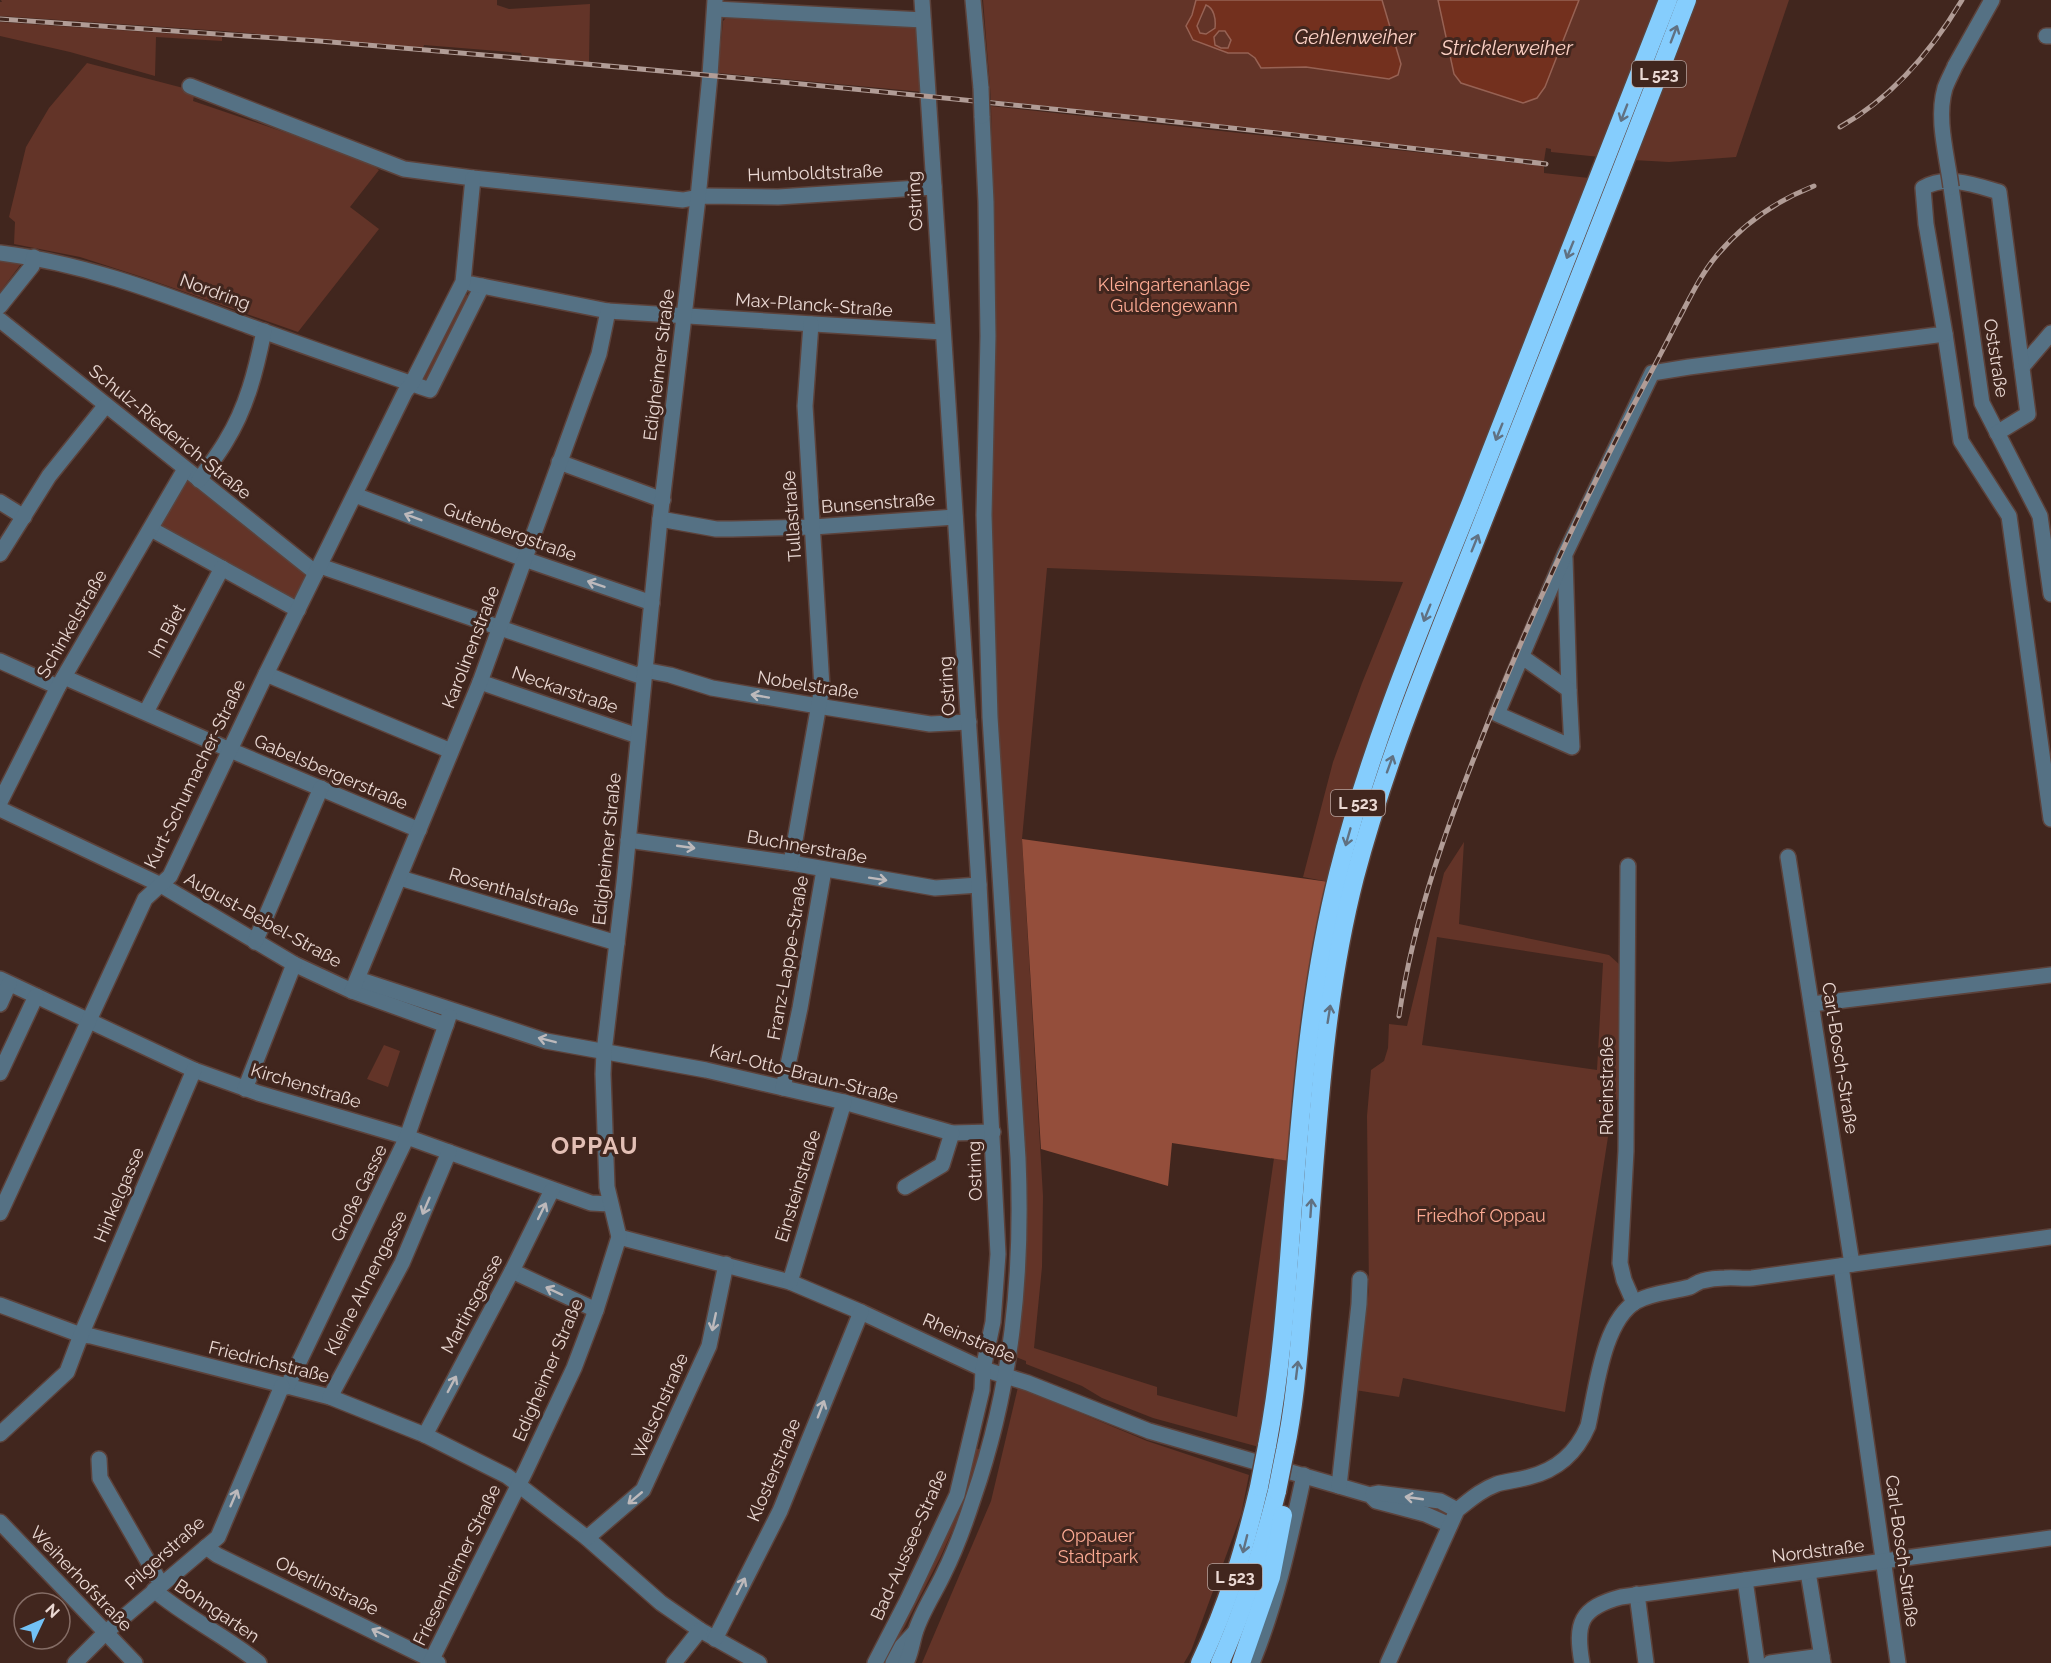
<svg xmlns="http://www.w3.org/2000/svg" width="2051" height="1663" font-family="Raleway,sans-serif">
  <rect width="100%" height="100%" fill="#41261e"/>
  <!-- green -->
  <g fill="#633428" fill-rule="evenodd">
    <polygon points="1,0 497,0 497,5 509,9 590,4 589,62 522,56 521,53 424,45 423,48 223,31 0,16 0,2 2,2"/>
    <polygon points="983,0 1196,0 1192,16 1186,26 1189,33 1228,53 1248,53 1255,58 1261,68 1306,67 1389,79 1401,64 1382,0 1438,0 1454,74 1461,83 1523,103 1545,87 1579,0 1659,0 1600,157 1551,152 1551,149 1546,148 1544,161 991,100"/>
    <polygon points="1695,0 1789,0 1736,157 1669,162 1633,160"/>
    <path d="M1206 5H1208C1214 11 1216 19 1215 27L1206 34 1200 33 1197 26 1201 19Z"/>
    <polygon points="736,17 918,26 923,92 718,73 723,21 726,18 735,19"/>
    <polygon points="0,22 222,37 222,41 156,37 155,76 70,52 0,36"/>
    <circle cx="1222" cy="40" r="9"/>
    <polygon points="87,63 195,91 193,101 366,160 379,170 350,207 379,229 298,332 145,278 80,257 14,244 15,222 9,217 26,147 49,108"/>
    <polygon points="991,106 1544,166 1544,173 1589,178 1463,501 1329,882 1303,877 1333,762 1362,683 1403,582 1047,568 1022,839 1043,1196 1042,1267 1034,1348 1157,1387 1157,1395 1237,1417 1274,1158 1289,1161 1270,1382 1259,1447 1153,1418 1102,1398 1082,1386 1026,1364 1026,1361 1016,1357 1023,1296 1025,1244 995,688 992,541 995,280"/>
    <polygon points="0,260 21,264 0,292"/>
    <polygon points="463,294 466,294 470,298 427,382 423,380 423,376"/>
    <polygon points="187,474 311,574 296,606 155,528"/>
    <path d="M1464 842 1459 924 1609 955 1620 965 1619 1096 1613 1105 1565 1412 1403 1378 1399 1397 1355 1390 1369 1291 1367 1116 1371 1070 1384 1061 1388 1048 1389 1024 1407 1026 1444 873ZM1437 937 1603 963 1597 1070 1422 1045Z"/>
    <polygon points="384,1045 400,1051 388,1087 367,1079"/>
    <polygon points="1018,1387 1147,1441 1249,1475 1241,1515 1191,1651 1184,1663 922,1663 991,1501"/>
    <polygon points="973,1447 981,1450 955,1525 940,1558 886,1663 883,1663 937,1558 947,1533"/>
  </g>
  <!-- forest -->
  <polygon fill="#944e3b" points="1022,839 1329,882 1289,1161 1172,1143 1168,1186 1041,1149"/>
  <!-- water -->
  <g fill="#73301e" stroke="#976254" stroke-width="1.5" fill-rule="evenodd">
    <path d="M1196 0H1382L1401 64 1398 75 1389 79 1306 67 1261 68 1255 58 1248 53H1228L1193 40 1186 26 1192 15ZM1206 5C1214 8 1216 19 1215 28L1206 34 1200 33 1197 26ZM1219 31H1225L1231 40 1228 48H1221L1215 45 1214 37Z"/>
    <polygon points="1438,0 1579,0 1545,87 1537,98 1523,103 1461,83 1454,74"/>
  </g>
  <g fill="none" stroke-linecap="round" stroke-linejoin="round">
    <!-- minor casing -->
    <g stroke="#5c423b" stroke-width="18">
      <g id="minor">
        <polyline points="973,0 981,88"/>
        <polyline points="715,9 923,20"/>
        <polyline points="2046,36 2051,36"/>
        <polyline points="1955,66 1992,0"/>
        <polyline points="190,86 404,169 473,178 683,200 704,196 778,197 934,187"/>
        <polyline points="1951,187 1982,403 2040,516 2051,594"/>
        <path d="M0 253C89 264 166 295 249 326 309 348 370 369 430 390L482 286"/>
        <polyline points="472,284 608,311 942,332"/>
        <polyline points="0,306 32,266 34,257"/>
        <polyline points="0,320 316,573"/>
        <polyline points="1945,334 1961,441 2009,516 2051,819"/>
        <polyline points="2022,367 2051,333"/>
        <polyline points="559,462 663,500"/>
        <path d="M199 480C208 467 218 455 226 441 247 407 256 370 264 331"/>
        <polyline points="355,495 524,559 652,603"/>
        <polyline points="0,502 24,517"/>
        <polyline points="660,519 716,529 732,529 813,527 955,517"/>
        <polyline points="151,529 298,610"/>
        <polyline points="0,554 49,476 106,405"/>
        <polyline points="1565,558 1569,690"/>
        <polyline points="320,566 643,677"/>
        <path d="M1521 656 1569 690 1572 747 1497 714 1565 554 1652 373 1689 367 1945 334 1926 224 1923 188C1946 174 1975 185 1999 192L2028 414 1997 433"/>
        <polyline points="0,661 58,687"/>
        <polyline points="644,670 670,675 712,688 818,706 930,724 969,722"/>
        <polyline points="266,674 451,751"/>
        <polyline points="64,677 230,750 419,830"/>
        <polyline points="480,682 638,736"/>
        <polyline points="146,712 222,568"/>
        <polyline points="0,802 58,687 185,469"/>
        <polyline points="0,809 161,885 294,964 352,991 446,1025"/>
        <polyline points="628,840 791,863 935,888 979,885"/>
        <polyline points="1788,857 1852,1264"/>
        <polyline points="791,863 822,687 805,406 811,324"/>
        <polyline points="1628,866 1626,1151 1620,1263 1624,1280 1634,1303"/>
        <polyline points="400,878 617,943"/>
        <polyline points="255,942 321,788"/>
        <polyline points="0,979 194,1070 258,1093 407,1137 591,1203 610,1204"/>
        <polyline points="358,979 546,1041 706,1070 844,1102 952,1133 993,1132"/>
        <polyline points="352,991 480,682 599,354 608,311"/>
        <polyline points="0,1004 9,984"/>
        <polyline points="1812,1004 2051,975"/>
        <polyline points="0,1073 36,996"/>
        <polyline points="783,1088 800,1008 824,870"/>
        <polyline points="245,1089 294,964"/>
        <polyline points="905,1187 942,1165 952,1133"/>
        <polyline points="0,1213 145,899 170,876 266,674 405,392 412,383 463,282 473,178"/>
        <polyline points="619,1237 790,1282 861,1312 983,1369 1028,1383 1149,1431 1370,1495 1376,1501 1425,1514 1450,1525"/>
        <polyline points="1841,1266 1898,1663"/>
        <polyline points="512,1271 596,1310"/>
        <polyline points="790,1282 844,1102"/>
        <polyline points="0,1305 81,1335 91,1336 330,1397 425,1435 507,1476 587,1538 661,1603 700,1630 759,1663"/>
        <polyline points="287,1387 407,1137 449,1016"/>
        <polyline points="330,1397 402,1263 449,1152"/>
        <polyline points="0,1434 67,1372 81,1335 194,1070"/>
        <polyline points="425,1435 512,1271 552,1190"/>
        <polyline points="99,1459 100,1478 161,1584"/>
        <polyline points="1339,1486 1359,1304 1360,1279"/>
        <polyline points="1373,1494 1378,1493 1440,1501 1457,1510"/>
        <polyline points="0,1522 135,1663"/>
        <polyline points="587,1538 643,1490 709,1346 726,1264"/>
        <polyline points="206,1547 217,1555 438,1663"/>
        <polyline points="1808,1572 1823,1663"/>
        <polyline points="1745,1580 1757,1663"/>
        <path d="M154 1590C187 1618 226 1636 259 1663"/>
        <polyline points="1637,1594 1646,1663"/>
        <polyline points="715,1639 780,1511 861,1312"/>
        <polyline points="75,1663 105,1633 218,1537 282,1386"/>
        <polyline points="430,1663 526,1470 574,1368 596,1310 619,1237 607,1187 603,1074 604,1052 624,883 660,519 698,198 710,75 715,0"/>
        <polyline points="674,1663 700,1630"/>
        <polyline points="875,1663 908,1599 957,1495 982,1390 983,1369 993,1322 998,1254 979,885 922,0"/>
        <polyline points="893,1663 902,1646 915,1632"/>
        <path d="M906 1663C911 1653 912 1643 915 1633 921 1613 934 1594 943 1575 955 1551 965 1524 973 1499 1012 1387 1023 1276 1018 1158L990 717 984 515 988 336 986 202 982 116"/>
        <path d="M1252 1663C1277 1602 1290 1539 1304 1475"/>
        <path d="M1388 1663 1457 1510C1470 1500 1481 1490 1497 1484 1507 1481 1519 1480 1529 1477 1557 1470 1577 1452 1588 1426 1596 1391 1603 1320 1637 1301 1654 1292 1672 1292 1690 1287 1694 1285 1698 1282 1702 1281 1709 1279 1717 1278 1725 1278 1734 1277 1743 1279 1752 1278L2051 1237"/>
        <path d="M1582 1663C1575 1623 1580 1608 1621 1597L2051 1538"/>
        <polyline points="1770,1663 1822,1656"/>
      </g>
    </g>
    <!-- highway casing -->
    <g stroke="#5c423b" stroke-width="21">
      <g id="highway">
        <path d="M1267 1446C1282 1367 1287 1285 1293 1205 1302 1093 1311 982 1338 874 1370 746 1422 624 1471 502 1537 335 1603 168 1668 0"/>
        <path d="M1285 1451C1296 1399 1299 1345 1304 1292 1317 1153 1320 1013 1355 877 1388 752 1440 631 1487 511 1554 341 1622 171 1687 0"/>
        <path d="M1200 1663C1228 1604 1244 1550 1259 1487"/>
        <path d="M1220 1663C1245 1607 1262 1550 1277 1491"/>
        <polyline points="1241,1663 1271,1577 1283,1515"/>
      </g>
    </g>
    <!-- minor -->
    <use href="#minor" stroke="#557184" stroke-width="15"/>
    <!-- highway -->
    <use href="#highway" stroke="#85cdfd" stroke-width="18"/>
    <!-- rail casing -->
    <g stroke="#b19c96" stroke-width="5">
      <g id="rail">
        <path d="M0 19C106 27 213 33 319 41 729 75 1138 115 1546 164"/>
        <path d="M1840 127C1893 97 1931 52 1962 0"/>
        <path d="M1399 1016C1414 915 1449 820 1487 725 1530 617 1579 511 1632 408 1647 380 1662 352 1676 324 1689 300 1700 275 1718 254 1744 223 1776 201 1814 186"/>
      </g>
    </g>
    <!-- rail -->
    <use href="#rail" stroke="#41261e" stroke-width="3" stroke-dasharray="9" stroke-linecap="butt"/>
    <!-- minor-bridge casing -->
    <g stroke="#5c423b" stroke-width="18" stroke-linecap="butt">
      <g id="minor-bridge">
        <polyline points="981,88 982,116"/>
        <path d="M1951 187C1947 155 1936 119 1945 88 1948 80 1952 73 1955 66"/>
      </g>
    </g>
    <!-- highway-bridge casing -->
    <g stroke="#5c423b" stroke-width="21" stroke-linecap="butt">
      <g id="highway-bridge">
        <polyline points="1259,1487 1267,1446"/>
        <polyline points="1277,1491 1285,1451"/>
      </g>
    </g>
    <!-- minor-bridge -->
    <use href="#minor-bridge" stroke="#557184" stroke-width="15"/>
    <!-- highway-bridge -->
    <use href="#highway-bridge" stroke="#85cdfd" stroke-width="18"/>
  </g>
  <!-- one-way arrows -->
  <defs><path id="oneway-shaft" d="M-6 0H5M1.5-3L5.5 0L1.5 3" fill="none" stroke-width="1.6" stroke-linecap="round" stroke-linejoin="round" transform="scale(1.5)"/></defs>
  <g stroke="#607182">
    <use href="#oneway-shaft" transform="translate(1674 34) rotate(-69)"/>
    <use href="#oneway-shaft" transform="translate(1624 113) rotate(111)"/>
    <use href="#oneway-shaft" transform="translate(1570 250) rotate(112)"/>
    <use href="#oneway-shaft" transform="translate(1499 432) rotate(112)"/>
    <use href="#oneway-shaft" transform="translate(1475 543) rotate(-68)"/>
    <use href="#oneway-shaft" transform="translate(1427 613) rotate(112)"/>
    <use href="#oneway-shaft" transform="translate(1390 764) rotate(-70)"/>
    <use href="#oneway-shaft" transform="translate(1348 837) rotate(106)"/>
    <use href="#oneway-shaft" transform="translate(1329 1014) rotate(-81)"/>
    <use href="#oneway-shaft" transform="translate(1311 1208) rotate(-86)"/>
    <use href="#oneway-shaft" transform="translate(1297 1370) rotate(-83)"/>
    <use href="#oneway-shaft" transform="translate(1245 1544) rotate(104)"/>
  </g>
  <g stroke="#bdb9bb">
    <use href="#oneway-shaft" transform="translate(413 517) rotate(-159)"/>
    <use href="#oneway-shaft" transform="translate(596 584) rotate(-161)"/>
    <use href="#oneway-shaft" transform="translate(760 696) rotate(-170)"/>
    <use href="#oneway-shaft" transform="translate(686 847) rotate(8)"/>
    <use href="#oneway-shaft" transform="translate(878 879) rotate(9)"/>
    <use href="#oneway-shaft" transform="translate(547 1040) rotate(-166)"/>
    <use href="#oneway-shaft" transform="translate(426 1206) rotate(113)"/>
    <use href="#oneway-shaft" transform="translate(542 1211) rotate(-64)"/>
    <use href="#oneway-shaft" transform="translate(554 1291) rotate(-155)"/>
    <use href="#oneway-shaft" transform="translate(714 1322) rotate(102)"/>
    <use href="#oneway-shaft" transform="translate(452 1384) rotate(-62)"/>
    <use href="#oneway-shaft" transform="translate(821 1409) rotate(-69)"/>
    <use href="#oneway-shaft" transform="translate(234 1498) rotate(-67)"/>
    <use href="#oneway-shaft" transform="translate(635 1498) rotate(140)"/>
    <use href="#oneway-shaft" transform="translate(1414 1498) rotate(-172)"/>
    <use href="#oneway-shaft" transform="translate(741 1586) rotate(-63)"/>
    <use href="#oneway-shaft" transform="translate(380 1633) rotate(-154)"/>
  </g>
  <g text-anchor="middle" stroke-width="6" stroke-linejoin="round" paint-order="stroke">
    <!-- shield labels -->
    <g fill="#41261e" stroke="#b7a39d" stroke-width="1.5">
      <rect x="1632" y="61" width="54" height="26" rx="4.5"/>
      <rect x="1331" y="790" width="54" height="26" rx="4.5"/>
      <rect x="1208" y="1564" width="54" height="26" rx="4.5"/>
    </g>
    <g font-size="16" font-weight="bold" fill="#ead8d3">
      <text x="1659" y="80">L 523</text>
      <text x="1358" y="809">L 523</text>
      <text x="1235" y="1583">L 523</text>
    </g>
    <!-- street labels -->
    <g font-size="18" fill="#ead8d3" stroke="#41261e">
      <text transform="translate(815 173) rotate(-2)" y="6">Humboldtstraße</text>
      <text transform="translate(915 201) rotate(-93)" y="6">Ostring</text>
      <text transform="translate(215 292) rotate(20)" y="6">Nordring</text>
      <text transform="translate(814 305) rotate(4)" y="6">Max-Planck-Straße</text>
      <text transform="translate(1996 358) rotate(81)" y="6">Oststraße</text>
      <text transform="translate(659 365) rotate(-83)" y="6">Edigheimer Straße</text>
      <text transform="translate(170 432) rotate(39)" y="6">Schulz-Riederich-Straße</text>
      <text transform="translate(878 503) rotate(-4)" y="6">Bunsenstraße</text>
      <text transform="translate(792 516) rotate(-94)" y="6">Tullastraße</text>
      <text transform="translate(510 532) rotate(20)" y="6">Gutenbergstraße</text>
      <text transform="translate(72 624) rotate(-60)" y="6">Schinkelstraße</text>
      <text transform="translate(167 631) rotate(-62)" y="6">Im Biet</text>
      <text transform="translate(471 647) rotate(-69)" y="6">Karolinenstraße</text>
      <text transform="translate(808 685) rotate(9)" y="6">Nobelstraße</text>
      <text transform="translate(947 686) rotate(-94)" y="6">Ostring</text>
      <text transform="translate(565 690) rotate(19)" y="6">Neckarstraße</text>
      <text transform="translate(331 772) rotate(23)" y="6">Gabelsbergerstraße</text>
      <text transform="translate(195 774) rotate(-64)" y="6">Kurt-Schumacher-Straße</text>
      <text transform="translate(807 847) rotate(10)" y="6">Buchnerstraße</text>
      <text transform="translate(607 849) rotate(-84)" y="6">Edigheimer Straße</text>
      <text transform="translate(514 892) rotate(16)" y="6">Rosenthalstraße</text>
      <text transform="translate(263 920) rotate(29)" y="6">August-Bebel-Straße</text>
      <text transform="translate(788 958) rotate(-80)" y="6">Franz-Lappe-Straße</text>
      <text transform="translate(1840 1058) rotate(81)" y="6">Carl-Bosch-Straße</text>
      <text transform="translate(804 1074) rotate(14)" y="6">Karl-Otto-Braun-Straße</text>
      <text transform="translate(306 1086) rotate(17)" y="6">Kirchenstraße</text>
      <text transform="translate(1607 1086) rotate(-90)" y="6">Rheinstraße</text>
      <text transform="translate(975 1171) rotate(-92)" y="6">Ostring</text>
      <text transform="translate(798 1186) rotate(-73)" y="6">Einsteinstraße</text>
      <text transform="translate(359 1193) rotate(-64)" y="6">Große Gasse</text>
      <text transform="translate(119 1195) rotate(-67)" y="6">Hinkelgasse</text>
      <text transform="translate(366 1283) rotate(-63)" y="6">Kleine Almengasse</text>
      <text transform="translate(472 1304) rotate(-62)" y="6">Martinsgasse</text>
      <text transform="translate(969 1338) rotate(23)" y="6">Rheinstraße</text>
      <text transform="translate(269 1362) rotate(14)" y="6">Friedrichstraße</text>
      <text transform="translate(548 1370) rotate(-67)" y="6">Edigheimer Straße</text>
      <text transform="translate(660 1406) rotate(-66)" y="6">Welschstraße</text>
      <text transform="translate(774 1470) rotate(-67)" y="6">Klosterstraße</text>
      <text transform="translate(909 1545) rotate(-66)" y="6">Bad-Aussee-Straße</text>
      <text transform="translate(1818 1551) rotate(-7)" y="6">Nordstraße</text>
      <text transform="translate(1902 1551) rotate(82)" y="6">Carl-Bosch-Straße</text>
      <text transform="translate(165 1553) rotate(-42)" y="6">Pilgerstraße</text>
      <text transform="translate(457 1565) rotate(-64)" y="6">Friesenheimer Straße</text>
      <text transform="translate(81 1579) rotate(46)" y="6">Weiherhofstraße</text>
      <text transform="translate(327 1586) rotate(26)" y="6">Oberlinstraße</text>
      <text transform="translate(217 1611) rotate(34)" y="6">Bohngarten</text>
    </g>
    <!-- park labels -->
    <g font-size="18" fill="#fdab94" stroke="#41261e">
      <text x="1174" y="291">Kleingartenanlage<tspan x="1174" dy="21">Guldengewann</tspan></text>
      <text x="1481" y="1222">Friedhof Oppau</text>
      <text x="1098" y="1542">Oppauer<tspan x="1098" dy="21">Stadtpark</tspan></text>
    </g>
    <!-- water labels -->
    <g font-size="20" font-style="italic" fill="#fbd0c4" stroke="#41261e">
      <text x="1355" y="44">Gehlenweiher</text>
      <text x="1507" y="55">Stricklerweiher</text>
    </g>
    <!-- district labels -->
    <g font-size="24" font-weight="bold" letter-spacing="1.5" fill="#e3bfb5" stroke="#41261e">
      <text x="595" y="1154">OPPAU</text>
    </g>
  </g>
  <!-- north arrow -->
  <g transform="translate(42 1621) rotate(46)"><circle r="28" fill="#41261e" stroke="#856d66" stroke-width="1.5"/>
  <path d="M0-4.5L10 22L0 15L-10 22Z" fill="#72c1f5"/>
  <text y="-9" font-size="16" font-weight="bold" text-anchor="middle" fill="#ead8d3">N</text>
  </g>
</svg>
